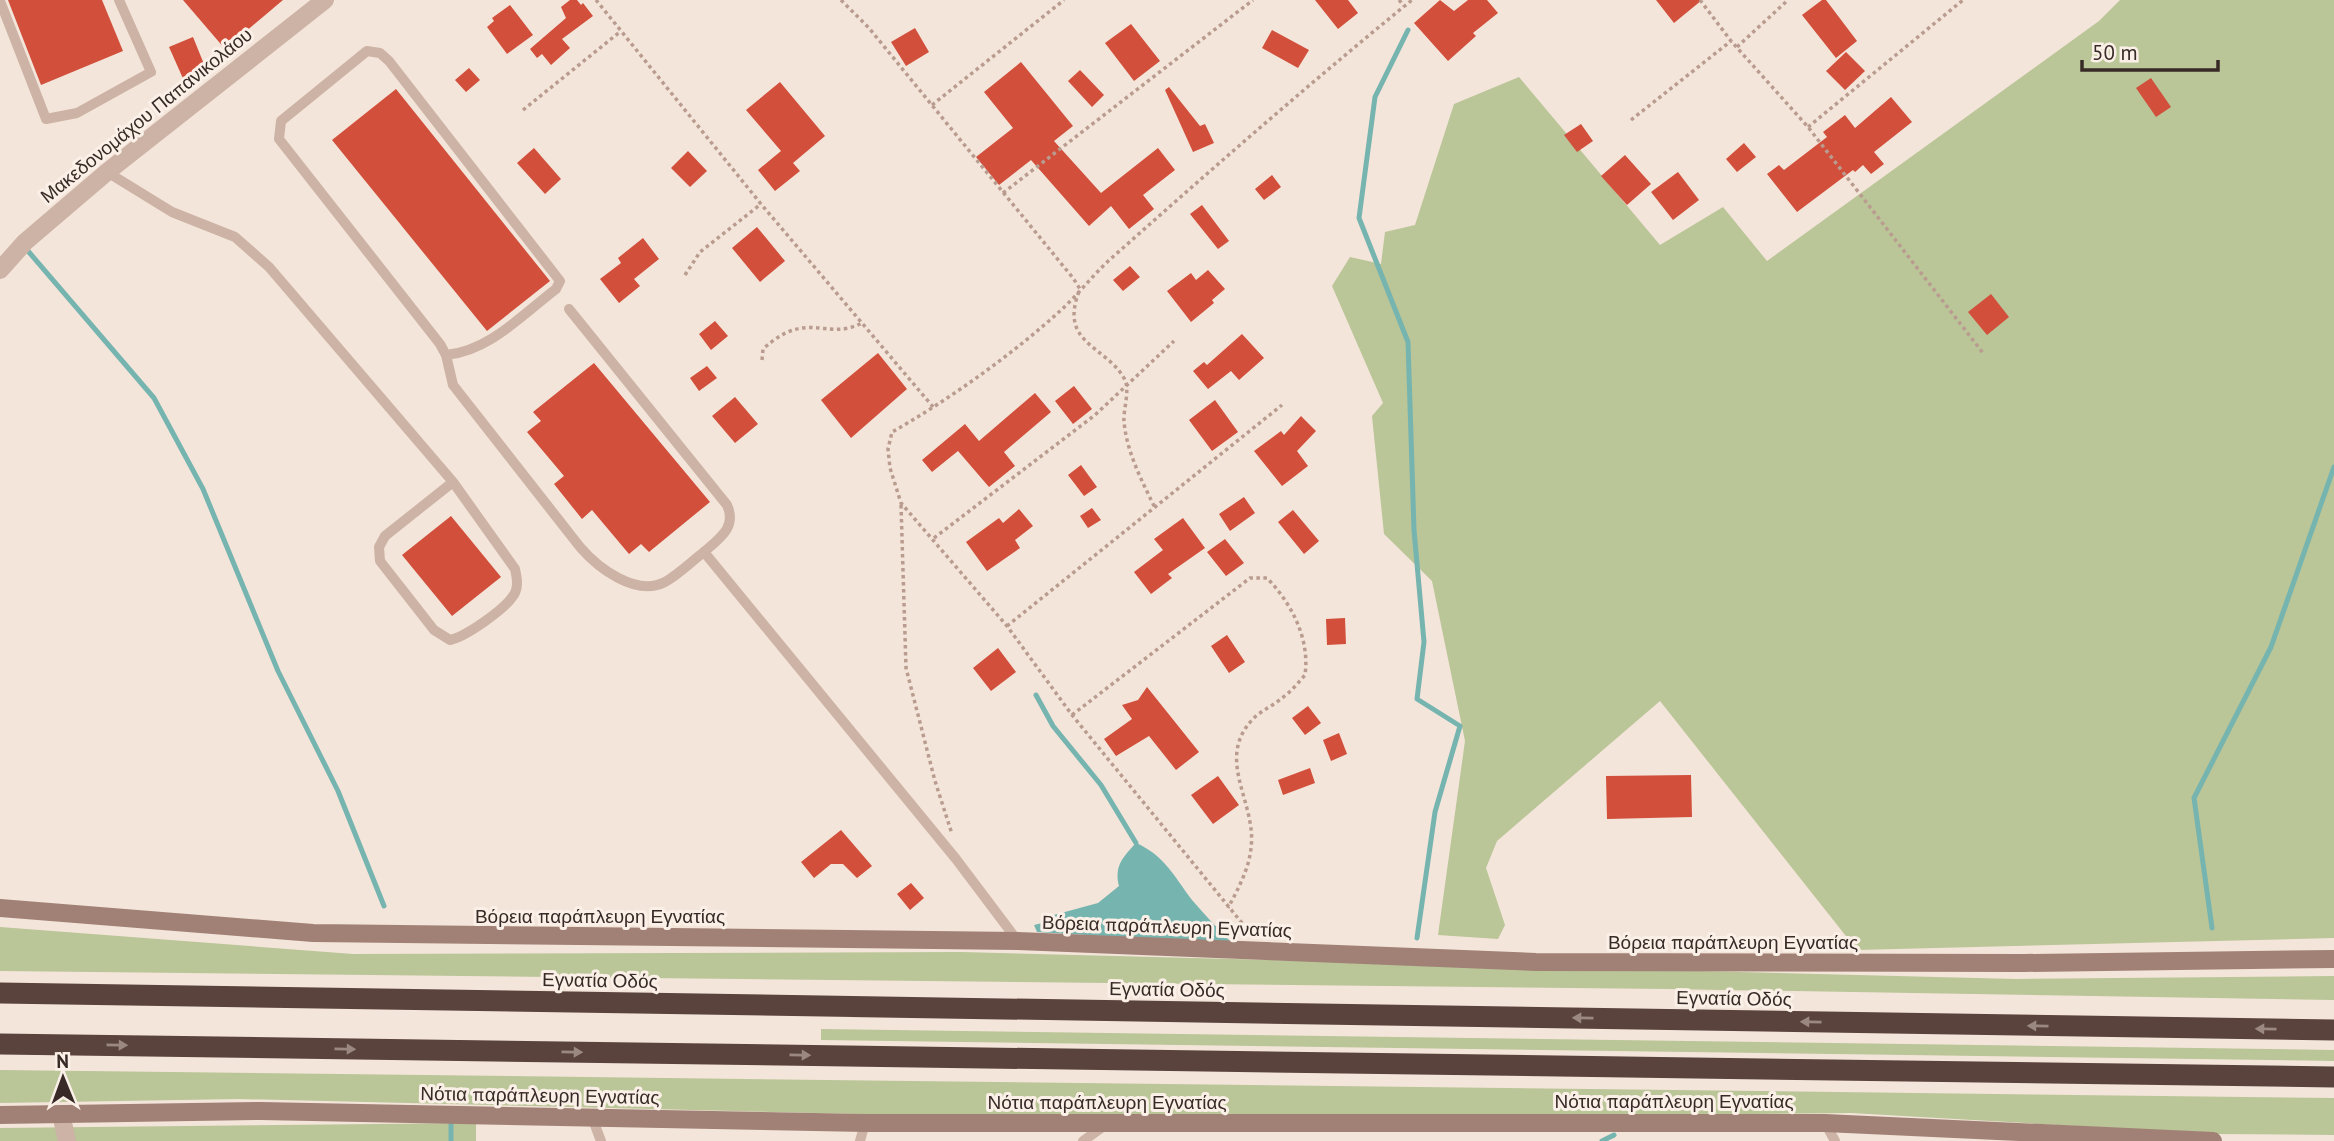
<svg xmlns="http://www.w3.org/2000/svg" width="2334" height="1141" font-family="'PT Sans',sans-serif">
  <rect width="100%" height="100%" fill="#f4e5da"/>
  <!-- green -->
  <g fill="#bac598">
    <polygon points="2120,0 2334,0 2334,938 1857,950 1660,701 1497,841 1486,868 1505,925 1498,939 1438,935 1465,741 1432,581 1384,534 1372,416 1383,403 1332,286 1350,257 1381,264 1385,232 1415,225 1454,104 1519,77 1660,245 1723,207 1767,261 2099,21"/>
    <polygon points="0,927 353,954 962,952 2016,979 2334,976 2334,1000 1666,989 0,971"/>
    <polygon points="821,1029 2334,1050 2334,1061 821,1040"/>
    <polygon points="0,1070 2334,1098 2334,1135 2217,1134 1851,1113 1516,1117 1046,1115 859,1114 239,1099 0,1103"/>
    <polygon points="476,1123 476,1141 0,1141 0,1128"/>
  </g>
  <!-- water -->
  <path fill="#76b4b0" d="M1136 843C1164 855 1174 876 1192 900 1205 915 1219 930 1233 944L1037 932 1034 925 1046 922 1050 916 1098 903 1119 886C1114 866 1123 857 1136 843Z"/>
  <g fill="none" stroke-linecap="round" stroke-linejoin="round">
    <!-- stream -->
    <g stroke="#76b4b0" stroke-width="5">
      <polyline points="1408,30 1375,97 1359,218 1408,342 1414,530 1424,642 1417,699 1460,726 1435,812 1417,938"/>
      <polyline points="28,251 154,398 203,489 278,671 338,791 384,906"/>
      <polyline points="1036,695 1053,726 1101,785 1136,843"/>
      <polyline points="2212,928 2194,798 2271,647 2334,467"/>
      <polyline points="451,1141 451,1125"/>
      <polyline points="1602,1141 1614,1135"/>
    </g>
  </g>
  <!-- building -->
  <g fill="#d14f3b">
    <polygon points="8,0 102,0 123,51 41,85"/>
    <polygon points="183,0 283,0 225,49"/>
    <polygon points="570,0 577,0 581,5 583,3 593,16 562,39 570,48 551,65 542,54 537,58 530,49 566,18 561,7"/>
    <polygon points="1315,0 1348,0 1358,13 1338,29"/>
    <polygon points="1440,0 1454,11 1468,0 1487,0 1498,13 1473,33 1476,36 1448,61 1414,23"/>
    <polygon points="1656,0 1702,0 1674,23"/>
    <polygon points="1822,0 1826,0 1857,41 1836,58 1802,15"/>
    <polygon points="510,5 533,35 507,54 487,27 494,21 492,18"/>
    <polygon points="1131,24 1160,61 1134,81 1105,43"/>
    <polygon points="915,28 929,52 906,66 891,42"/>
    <polygon points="1272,30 1309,50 1298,68 1262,48"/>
    <polygon points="193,37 208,74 185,83 169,47"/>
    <polygon points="1846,52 1865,71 1845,90 1826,71"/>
    <polygon points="1021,62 1073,126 1054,141 1101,193 1158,148 1175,170 1143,195 1154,209 1129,229 1111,206 1089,226 1031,160 999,185 976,157 1013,128 984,92"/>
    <polygon points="469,68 480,80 466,92 455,80"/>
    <polygon points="1080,70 1104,95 1092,107 1068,81"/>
    <polygon points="2151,78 2171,107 2156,117 2136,88"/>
    <polygon points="780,82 825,136 793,163 800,171 775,191 758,170 781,151 746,110"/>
    <polygon points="1169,87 1200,126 1205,124 1214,143 1193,152 1165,90"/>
    <polygon points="396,89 550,281 487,331 332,140"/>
    <polygon points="1891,97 1912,122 1874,152 1884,164 1871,174 1863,165 1855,172 1853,170 1797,212 1767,174 1779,165 1784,170 1827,137 1823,132 1845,115 1855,128"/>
    <polygon points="1581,124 1593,141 1577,152 1564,135"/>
    <polygon points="1744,143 1756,157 1737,172 1726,159"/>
    <polygon points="534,148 561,179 545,194 517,163"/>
    <polygon points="688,151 707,171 690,187 671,168"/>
    <polygon points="1625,155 1651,184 1627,205 1601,176"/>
    <polygon points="1678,172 1699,200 1673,220 1651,192"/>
    <polygon points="1272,175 1281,187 1264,200 1255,189"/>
    <polygon points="1202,205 1229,241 1218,249 1190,214"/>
    <polygon points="757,227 785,261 760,282 732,248"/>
    <polygon points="643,238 659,259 634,279 640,286 619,303 600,279 621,263 618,258"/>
    <polygon points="1130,266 1140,277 1123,291 1113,280"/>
    <polygon points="1208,270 1225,289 1212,300 1214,303 1191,322 1167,291 1191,273 1196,280"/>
    <polygon points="1991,294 2009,317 1987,335 1968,312"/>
    <polygon points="715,321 728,336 711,350 699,334"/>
    <polygon points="1242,334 1264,358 1239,380 1231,371 1208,389 1193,371 1204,362 1207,365"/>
    <polygon points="878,353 907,389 851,438 821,400"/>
    <polygon points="594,363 710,502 649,552 641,544 629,554 592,510 582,519 554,484 564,476 527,432 541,421 533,412"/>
    <polygon points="707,366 717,378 699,391 690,378"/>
    <polygon points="1074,386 1092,409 1073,424 1055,401"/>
    <polygon points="1035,393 1051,412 1004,452 1015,466 989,487 958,451 932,472 922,460 965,424 979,441"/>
    <polygon points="735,397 758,424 735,443 712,416"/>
    <polygon points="1215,400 1238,432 1212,451 1189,420"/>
    <polygon points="1301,416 1316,431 1297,451 1308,466 1282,486 1254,451 1281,431 1284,435"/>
    <polygon points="1081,465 1097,487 1084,496 1068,475"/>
    <polygon points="1244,497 1255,513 1230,531 1219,514"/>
    <polygon points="1092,508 1101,520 1088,528 1080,516"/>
    <polygon points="1019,509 1033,526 1015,540 1020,548 987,571 966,542 999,518 1003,523"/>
    <polygon points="1293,510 1319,541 1304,554 1278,522"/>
    <polygon points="451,516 501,577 452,616 402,555"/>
    <polygon points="1183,518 1205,548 1168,574 1172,578 1151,594 1134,572 1163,550 1154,539"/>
    <polygon points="1225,539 1244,563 1226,576 1207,552"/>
    <polygon points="1345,618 1346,644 1327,645 1326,619"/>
    <polygon points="1227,635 1245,662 1229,673 1211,646"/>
    <polygon points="998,648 1016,672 991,691 973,668"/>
    <polygon points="1147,687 1199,752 1176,770 1149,736 1116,756 1104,739 1132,719 1122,705 1138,700"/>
    <polygon points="1308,706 1321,723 1305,735 1292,718"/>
    <polygon points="1339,733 1347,754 1331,761 1323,740"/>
    <polygon points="1310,768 1315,783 1283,795 1278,780"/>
    <polygon points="1691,775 1692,817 1607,819 1606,776"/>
    <polygon points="1218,776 1239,805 1213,824 1191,795"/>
    <polygon points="841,830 872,866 857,878 843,864 831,864 814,878 801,862"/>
    <polygon points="911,883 924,898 910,910 897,894"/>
  </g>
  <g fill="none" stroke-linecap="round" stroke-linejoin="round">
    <!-- path -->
    <g stroke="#b99c8f" stroke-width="3.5" stroke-dasharray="3.5 3.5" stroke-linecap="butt">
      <polyline points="596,0 761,204 934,408"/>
      <path d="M841 0 869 28 1073 278 1080 289C1057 345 1107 345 1125 380 1130 391 1123 410 1124 422 1127 453 1142 481 1155 508"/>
      <polyline points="1399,0 1404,6"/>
      <polyline points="1700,0 1731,41 1808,127 1983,353"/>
      <polyline points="1737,47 1788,0"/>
      <polyline points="932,105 1064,0"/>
      <polyline points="523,110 621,31"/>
      <polyline points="1631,120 1731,41"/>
      <polyline points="1808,127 1963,0"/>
      <polyline points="1003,193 1253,0"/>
      <polyline points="685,275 700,252 761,204"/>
      <path d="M762 360 763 349C808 308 826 342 862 323"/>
      <polyline points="901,505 906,668 935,781 952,834"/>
      <polyline points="934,538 1095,415 1174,341"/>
      <polyline points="1007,626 1282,405"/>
      <path d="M1072 715 1250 578H1267C1292 604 1310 639 1305 675 1298 683 1291 692 1282 698 1273 706 1260 711 1252 720 1215 760 1257 803 1251 848 1249 869 1238 889 1228 908"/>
      <path d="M1251 934 1072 715 1007 626 901 503 890 468 888 449 892 432C947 401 1013 354 1060 311 1079 294 1095 272 1115 255 1213 168 1311 82 1412 0"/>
    </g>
    <!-- lane -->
    <g stroke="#cdb3a5" stroke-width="10">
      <polyline points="0,1 46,119 77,113 151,72 119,0"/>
      <path d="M107 172 172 212 235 237 269 267 453 482 515 569C517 578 519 588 513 596 504 610 465 637 450 640L434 630 380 561 379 547 385 536 453 482"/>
      <path d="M569 309 727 505C737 527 720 538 704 552"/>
      <path d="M446 355C489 351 522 315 556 289L560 281 389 61 380 53 367 51 281 121 279 139 440 344 446 355 453 385 580 547C598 568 636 597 665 582 679 574 692 561 704 552L956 859 1017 940"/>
      <polyline points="592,1117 601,1141"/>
      <polyline points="1825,1123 1835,1141"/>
      <polyline points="860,1141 865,1123"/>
      <polyline points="1083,1141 1104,1126"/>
    </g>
    <!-- street -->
    <g stroke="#cdb3a5" stroke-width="18">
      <polyline points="0,270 25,242 107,172 325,0"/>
      <polyline points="61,1114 67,1141"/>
    </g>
    <!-- secondary -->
    <g stroke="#a18176" stroke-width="18">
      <polyline points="0,908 313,933 1018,941 1536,962 2023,963 2334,959"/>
      <polyline points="0,1115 261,1111 865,1123 1825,1123 2213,1141"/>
    </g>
    <!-- highway -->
    <g stroke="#5a433d" stroke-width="21">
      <polyline points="0,993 2334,1030"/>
      <polyline points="0,1044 2334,1077"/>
    </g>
  </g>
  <!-- one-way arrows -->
  <defs><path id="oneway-solid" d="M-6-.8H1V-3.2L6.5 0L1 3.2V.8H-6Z" transform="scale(1.75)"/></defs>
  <g fill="#9a8881">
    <use href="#oneway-solid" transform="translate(1583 1018) rotate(-179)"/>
    <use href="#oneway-solid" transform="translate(1811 1022) rotate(-179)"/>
    <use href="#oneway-solid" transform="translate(2038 1026) rotate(-179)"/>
    <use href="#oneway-solid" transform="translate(2266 1029) rotate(-179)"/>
    <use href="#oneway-solid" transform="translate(117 1045) rotate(1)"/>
    <use href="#oneway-solid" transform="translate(345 1049) rotate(1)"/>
    <use href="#oneway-solid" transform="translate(572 1052) rotate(1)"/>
    <use href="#oneway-solid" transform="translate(800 1055) rotate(1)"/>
  </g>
  <g text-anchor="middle" stroke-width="6" stroke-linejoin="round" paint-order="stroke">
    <!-- street labels -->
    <g font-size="19" fill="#382a27" stroke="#fbf0e7">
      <text transform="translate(146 115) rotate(-39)" y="7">Μακεδονομάχου Παπανικολάου</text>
      <text x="600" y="923">Βόρεια παράπλευρη Εγνατίας</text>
      <text transform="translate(1167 926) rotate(2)" y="7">Βόρεια παράπλευρη Εγνατίας</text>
      <text x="1733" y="949">Βόρεια παράπλευρη Εγνατίας</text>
      <text transform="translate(600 980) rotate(1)" y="7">Εγνατία Οδός</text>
      <text transform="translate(1167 989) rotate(1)" y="7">Εγνατία Οδός</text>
      <text transform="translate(1734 998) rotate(1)" y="7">Εγνατία Οδός</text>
      <text transform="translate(540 1095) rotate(1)" y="7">Νότια παράπλευρη Εγνατίας</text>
      <text x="1674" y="1108">Νότια παράπλευρη Εγνατίας</text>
      <text x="1107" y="1109">Νότια παράπλευρη Εγνατίας</text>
    </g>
  </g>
  <!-- north arrow -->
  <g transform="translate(63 1078) rotate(359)" stroke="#fbf0e7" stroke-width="5" paint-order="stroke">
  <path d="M0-5L12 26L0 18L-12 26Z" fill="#382a27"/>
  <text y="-10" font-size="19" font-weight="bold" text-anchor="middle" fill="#382a27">N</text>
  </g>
  <!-- scale -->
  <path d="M2082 60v10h136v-10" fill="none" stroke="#382a27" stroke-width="3.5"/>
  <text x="2092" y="60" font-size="21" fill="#382a27" stroke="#fbf0e7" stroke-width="5" paint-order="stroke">50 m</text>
</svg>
